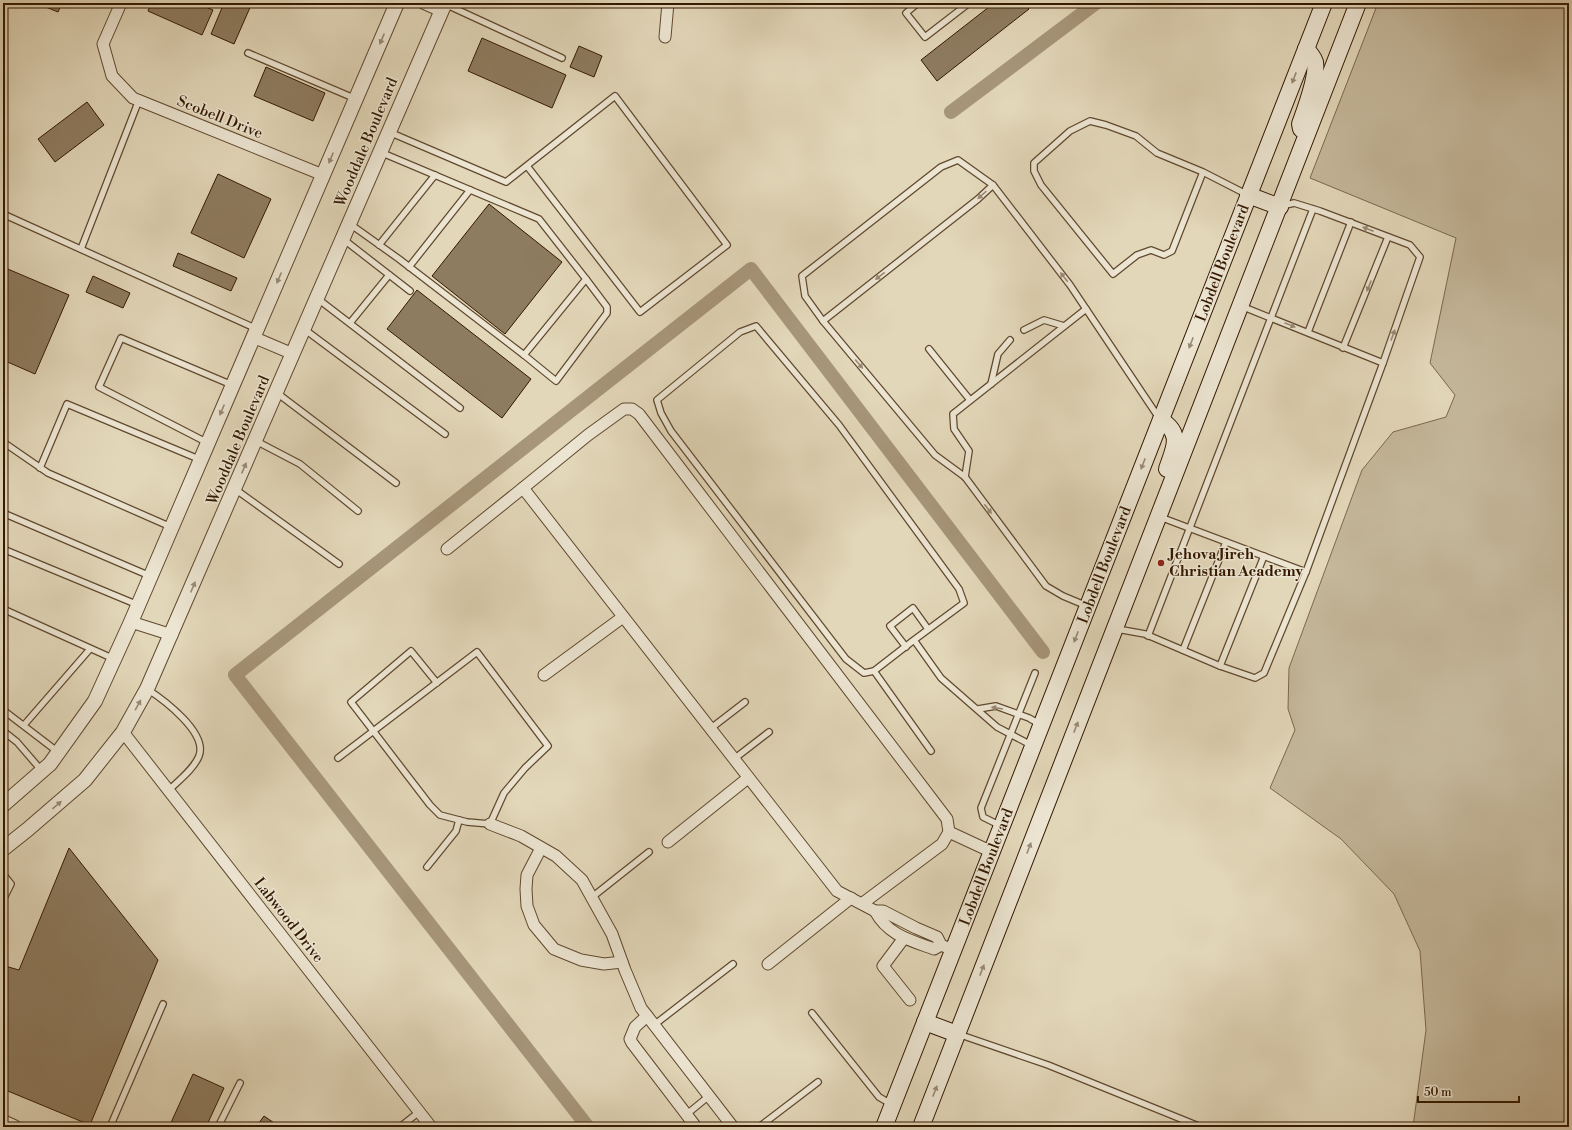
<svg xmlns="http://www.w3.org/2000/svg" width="1572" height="1130" font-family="'Libre Bodoni',serif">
  <rect width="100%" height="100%" fill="#e2d7b9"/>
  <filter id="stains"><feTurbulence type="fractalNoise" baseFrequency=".005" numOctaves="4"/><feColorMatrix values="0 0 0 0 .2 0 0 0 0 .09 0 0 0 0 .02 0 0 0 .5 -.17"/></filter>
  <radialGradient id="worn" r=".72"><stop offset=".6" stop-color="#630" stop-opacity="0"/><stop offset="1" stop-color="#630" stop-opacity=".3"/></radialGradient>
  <!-- green -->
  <polygon fill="#c4b79a" stroke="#7c684d" points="1378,3 1569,3 1569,1127 1413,1127 1426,1030 1420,951 1394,894 1341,839 1270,788 1295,730 1288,709 1289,668 1362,470 1393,432 1446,417 1455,395 1430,363 1456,238 1310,178"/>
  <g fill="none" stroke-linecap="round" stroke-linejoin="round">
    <!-- canal -->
    <g stroke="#a7967a" stroke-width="14">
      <polyline points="951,112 1096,3"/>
      <polyline points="588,1127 235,675 751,269 1043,652"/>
    </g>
  </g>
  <!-- building -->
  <g fill="#8e7c60" stroke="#341900">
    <polygon points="36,3 62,3 58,12"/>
    <polygon points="151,3 196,3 213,10 202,35 148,11"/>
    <polygon points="224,3 252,3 234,44 211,34"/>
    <polygon points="994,3 1024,3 1029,9 937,81 921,60"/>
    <polygon points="482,38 566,75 552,108 468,71"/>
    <polygon points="579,46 602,56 594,77 570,67"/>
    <polygon points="266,67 325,93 313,121 254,96"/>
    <polygon points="87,102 104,125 55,162 38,139"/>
    <polygon points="218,174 271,199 244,258 191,233"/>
    <polygon points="489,204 562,262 505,334 432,276"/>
    <polygon points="178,253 237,278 231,291 173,266"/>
    <polygon points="3,267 69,295 35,374 3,360"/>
    <polygon points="93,276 130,293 123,308 86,292"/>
    <polygon points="417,290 531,379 502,418 387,329"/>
    <polygon points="69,848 158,960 90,1125 3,1089 3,970 5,966 19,970"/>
    <polygon points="193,1074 224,1088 206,1127 169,1127"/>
    <polygon points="264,1116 280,1127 256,1127"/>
  </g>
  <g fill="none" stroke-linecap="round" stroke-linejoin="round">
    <!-- service casing -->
    <g stroke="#60482e" stroke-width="8">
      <g id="service">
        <polyline points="918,3 906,13 925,37 969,3"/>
        <polyline points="445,4 562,58"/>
        <polyline points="248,53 356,99"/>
        <polyline points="389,132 506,182 615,96 727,245 640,312 527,166"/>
        <polyline points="1203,172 1172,251 1164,255 1151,250 1137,255 1113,274 1041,185 1034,171 1034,163 1070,131 1090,121 1106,125 1136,136 1157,153 1203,172 1246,194"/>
        <polyline points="3,214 257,329"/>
        <polyline points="350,224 399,259 524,355 586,279 539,219 380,152"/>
        <polyline points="343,239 410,291"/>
        <polyline points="379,245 435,175"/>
        <polyline points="81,249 139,100"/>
        <polyline points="409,267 470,190"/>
        <polyline points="318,299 460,408"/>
        <polyline points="1241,306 1383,363 1420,257 1410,245 1320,211 1294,203 1282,206"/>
        <polyline points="823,321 805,296 802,276 941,167 958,160 993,185"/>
        <polyline points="350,323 389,275"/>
        <polyline points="304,329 445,434"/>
        <polyline points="1024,330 1044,320 1064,326"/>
        <polyline points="1308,332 1351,222"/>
        <polyline points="1343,348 1388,237"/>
        <polyline points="929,349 970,400"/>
        <polyline points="524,355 556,381 607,313 607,307 586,279"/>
        <polyline points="991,384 998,354 1010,340"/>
        <polyline points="277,393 396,483"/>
        <polyline points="256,441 300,464 358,511"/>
        <polyline points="3,442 48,473 171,527"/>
        <polyline points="208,443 99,387 121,338 232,385"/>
        <polyline points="40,468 67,404 201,460"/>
        <polyline points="965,477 969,451 954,429 953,414 1086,309"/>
        <polyline points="235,489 339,564"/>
        <polyline points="3,513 150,576"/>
        <polyline points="3,549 138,605"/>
        <polyline points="1306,572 1383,363"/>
        <polyline points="1087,606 1063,596 1046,586 965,477 935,455 823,321 978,199 993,185 1070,285 1159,418"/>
        <polyline points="3,609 114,659"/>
        <polyline points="1117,629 1145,634 1220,666 1255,678 1264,673 1306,572 1160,517"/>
        <polyline points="1148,636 1313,209"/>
        <polyline points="914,640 874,671 864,673 846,659 671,431 661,413 657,400 740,332 756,326 839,425 959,589 964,603 914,640 941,678 997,727 1031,745"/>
        <polyline points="906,647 890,626 913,608 928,629"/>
        <polyline points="1183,650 1226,542"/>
        <polyline points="1220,666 1264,556"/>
        <polyline points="874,671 931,751"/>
        <path d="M147 689C164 700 208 733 199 756 194 769 178 781 168 791"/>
        <polyline points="978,709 996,706 1029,718 1041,725"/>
        <polyline points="3,710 58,752"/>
        <polyline points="24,725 90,649"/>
        <polyline points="710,729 745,702"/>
        <polyline points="3,731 17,742 42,771"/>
        <polyline points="338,758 477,652 548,746 525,768 504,793 490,824 467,822 440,815 430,805 351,702 411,651 437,683"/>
        <polyline points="734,759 769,732"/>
        <polyline points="1001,826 983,817 981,808 1035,673"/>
        <polyline points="427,867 456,831 459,820"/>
        <polyline points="3,874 11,884 3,900"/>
        <polyline points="591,898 649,852"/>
        <polyline points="812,1013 879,1097 891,1104"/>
        <polyline points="654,1025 733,964"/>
        <polyline points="958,1034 1048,1065 1201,1127"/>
        <polyline points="687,1114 709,1096"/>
        <polyline points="110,1127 163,1004"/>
        <polyline points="218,1127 240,1083"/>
        <polyline points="400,1127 419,1112"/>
        <polyline points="759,1127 818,1082"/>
      </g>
    </g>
    <!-- minor casing -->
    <g stroke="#60482e" stroke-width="13">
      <g id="minor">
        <polyline points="121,3 103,44 112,76 133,98 323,175"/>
        <polyline points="423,3 441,11"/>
        <polyline points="665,37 668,3"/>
        <polyline points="253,337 293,354"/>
        <polyline points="523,488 588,435 624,409 632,409 639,414 947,819 949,832 942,844 863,903"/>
        <polyline points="447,549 523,488 837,891 875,911"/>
        <polyline points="131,622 172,635"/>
        <polyline points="544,675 623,617"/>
        <polyline points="123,732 431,1127"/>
        <polyline points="490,824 521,836 556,856 582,880 612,934 625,970 641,1008 733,1127"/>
        <polyline points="949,832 992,852"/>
        <polyline points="668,842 748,778"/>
        <polyline points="541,848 527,875 526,889 527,906 534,925 554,949 581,960 604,964 622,962"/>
        <polyline points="904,938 883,966 910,1000"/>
        <path d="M941 945 934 949C909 940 888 935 875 911H883L916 928 937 937 941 945 953 950"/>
        <polyline points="768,964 851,898"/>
        <polyline points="647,1016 635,1027 630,1039 632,1043 696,1127"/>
      </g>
    </g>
    <!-- tertiary casing -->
    <g stroke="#60482e" stroke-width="16">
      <g id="tertiary">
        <polyline points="3,805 50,764 95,701 131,622 397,3"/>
        <polyline points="3,849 27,830 85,780 123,732 147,689 445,3"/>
        <polyline points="3,1122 14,1127"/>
      </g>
    </g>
    <!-- secondary casing -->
    <g stroke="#341900" stroke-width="18">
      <g id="secondary">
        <path d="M1301 129 1300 124C1305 110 1318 76 1315 62 1313 56 1310 53 1306 49"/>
        <polyline points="1248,195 1280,207"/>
        <path d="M1161 420C1183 434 1174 448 1167 469"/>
        <polyline points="925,1022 957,1034"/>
        <polyline points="884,1127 1324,3"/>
        <polyline points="921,1127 1358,3"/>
      </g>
    </g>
    <!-- service -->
    <use href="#service" stroke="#ece5d2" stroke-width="5.5"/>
    <!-- minor -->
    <use href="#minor" stroke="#ece5d2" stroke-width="11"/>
    <!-- tertiary -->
    <use href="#tertiary" stroke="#ece5d2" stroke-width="14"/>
    <!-- secondary -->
    <use href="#secondary" stroke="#ece5d2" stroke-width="16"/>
  </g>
  <!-- one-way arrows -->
  <defs><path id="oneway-solid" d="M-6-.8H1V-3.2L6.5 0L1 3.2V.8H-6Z"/></defs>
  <g fill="#998974">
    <use href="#oneway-solid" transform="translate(382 39) rotate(113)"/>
    <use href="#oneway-solid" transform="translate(1294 78) rotate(111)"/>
    <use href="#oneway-solid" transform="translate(331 158) rotate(113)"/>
    <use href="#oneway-solid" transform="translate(982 195) rotate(138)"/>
    <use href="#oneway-solid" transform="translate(1368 229) rotate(-159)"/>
    <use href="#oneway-solid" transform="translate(880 276) rotate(142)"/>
    <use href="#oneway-solid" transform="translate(1064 277) rotate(-128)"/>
    <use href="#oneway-solid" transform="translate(279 278) rotate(113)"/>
    <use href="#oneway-solid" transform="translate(1369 286) rotate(112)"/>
    <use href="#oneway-solid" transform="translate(1290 325) rotate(22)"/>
    <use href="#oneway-solid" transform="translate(1393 335) rotate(-70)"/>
    <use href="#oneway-solid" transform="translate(1191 343) rotate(111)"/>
    <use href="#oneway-solid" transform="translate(859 364) rotate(50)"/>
    <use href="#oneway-solid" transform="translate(222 410) rotate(113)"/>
    <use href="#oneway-solid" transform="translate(1143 464) rotate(111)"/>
    <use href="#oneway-solid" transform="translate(244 468) rotate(-67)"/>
    <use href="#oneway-solid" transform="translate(988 509) rotate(53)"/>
    <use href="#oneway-solid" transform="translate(193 587) rotate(-67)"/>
    <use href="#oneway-solid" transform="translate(1076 637) rotate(111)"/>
    <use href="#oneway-solid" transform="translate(138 705) rotate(-61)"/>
    <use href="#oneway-solid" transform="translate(997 708) rotate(-171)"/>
    <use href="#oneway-solid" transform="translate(1076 727) rotate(-69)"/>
    <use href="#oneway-solid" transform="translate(57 805) rotate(-41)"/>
    <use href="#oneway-solid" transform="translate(1029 848) rotate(-69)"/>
    <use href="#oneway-solid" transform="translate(982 970) rotate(-69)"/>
    <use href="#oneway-solid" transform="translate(935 1091) rotate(-69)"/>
  </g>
  <!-- markers -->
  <circle fill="#8f2418" stroke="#ece5d2" stroke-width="1.5" cx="1161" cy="563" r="4"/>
  <g text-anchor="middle" stroke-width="3" stroke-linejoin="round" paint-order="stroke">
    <!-- street labels -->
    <g font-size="15" fill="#341900" stroke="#ece5d2">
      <text transform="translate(220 117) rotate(22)" y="5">Scobell Drive</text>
      <text transform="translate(366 142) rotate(-67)" y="5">Wooddale Boulevard</text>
      <text transform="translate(1222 263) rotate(-69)" y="5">Lobdell Boulevard</text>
      <text transform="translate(238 440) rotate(-67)" y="5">Wooddale Boulevard</text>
      <text transform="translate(1104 565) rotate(-69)" y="5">Lobdell Boulevard</text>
      <text transform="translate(986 867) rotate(-69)" y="5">Lobdell Boulevard</text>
      <text transform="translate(289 920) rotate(52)" y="5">Labwood Drive</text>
    </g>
    <!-- poi labels -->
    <g font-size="15" font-weight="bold" fill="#341900" stroke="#ece5d2" text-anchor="start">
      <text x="1169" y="559">Jehova Jireh<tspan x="1169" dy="17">Christian Academy</tspan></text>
    </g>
  </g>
  <!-- margin -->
  <rect width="1572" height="1130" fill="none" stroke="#e2d7b9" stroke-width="16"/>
  <rect x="4" y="4" width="1564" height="1122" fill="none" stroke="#341900" stroke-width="2"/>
  <rect x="8" y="8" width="1556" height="1114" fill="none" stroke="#341900"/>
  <!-- scale -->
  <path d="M1418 1096v6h101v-6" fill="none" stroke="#341900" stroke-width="2"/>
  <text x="1424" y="1096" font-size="12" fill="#341900" stroke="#ece5d2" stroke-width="3" paint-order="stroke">50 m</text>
  <rect width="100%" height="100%" filter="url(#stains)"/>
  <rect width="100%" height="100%" fill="url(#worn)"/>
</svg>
